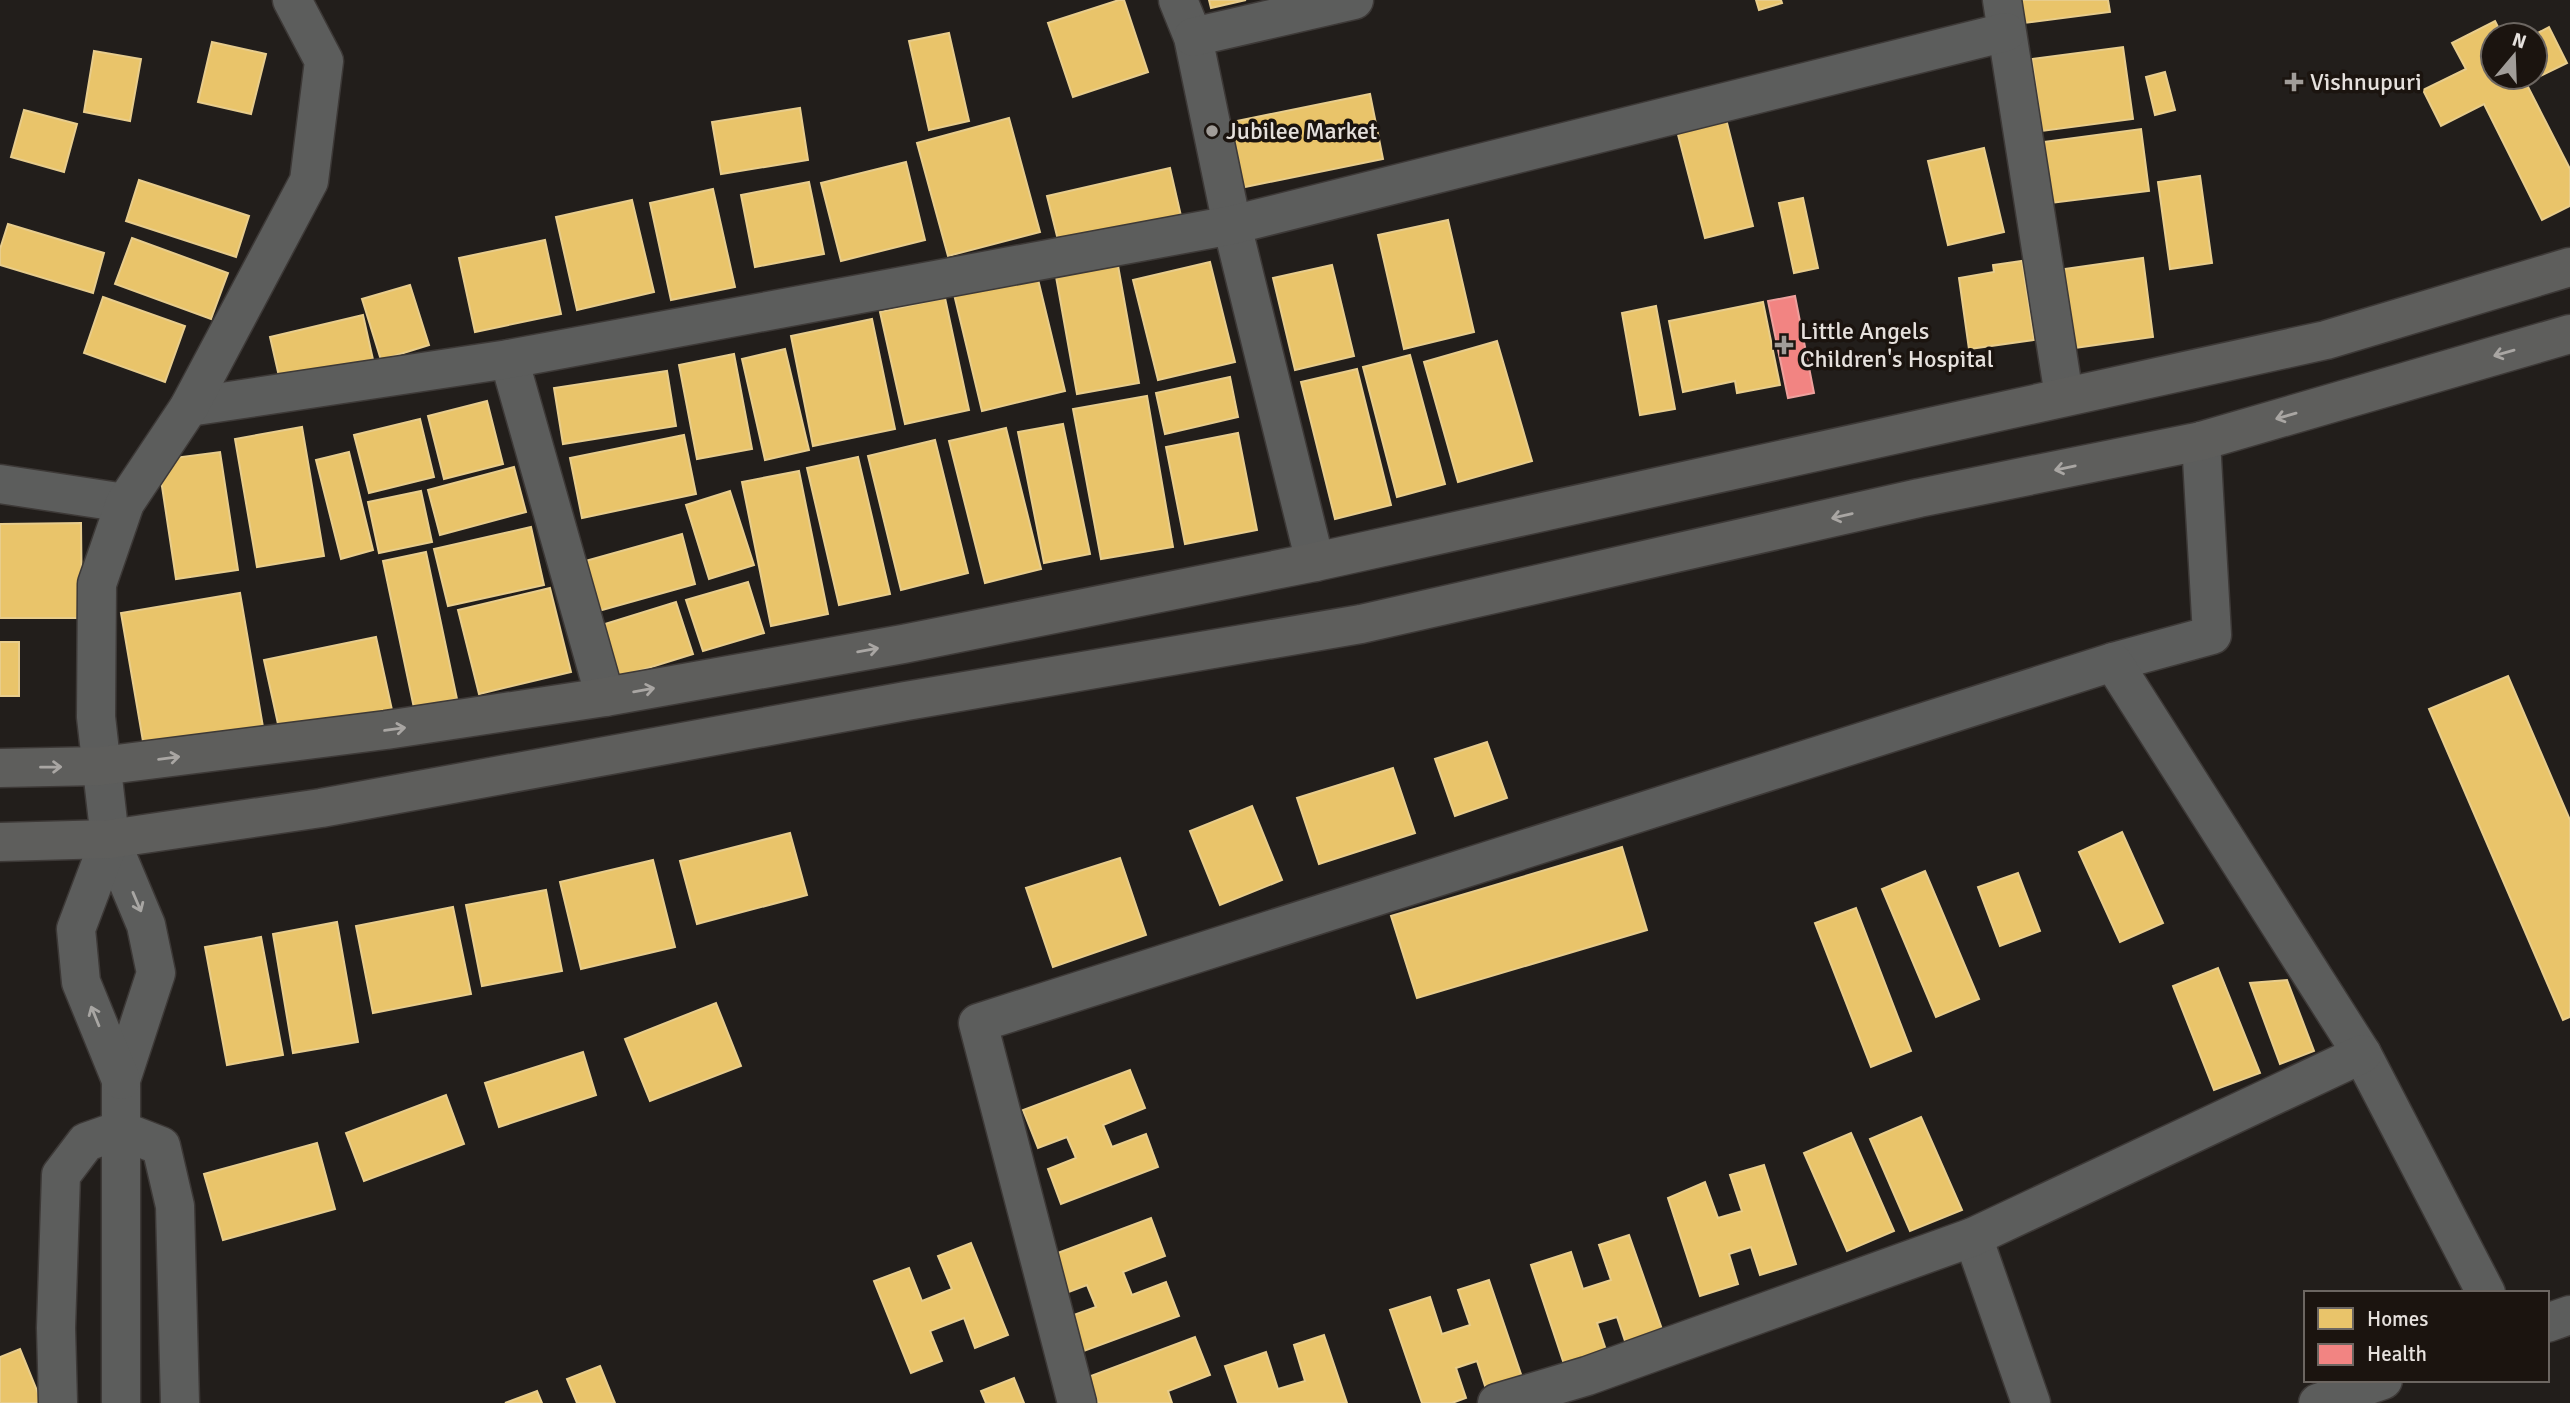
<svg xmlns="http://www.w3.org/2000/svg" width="2570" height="1403" font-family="Signika,sans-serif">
  <rect width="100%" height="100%" fill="#221e1b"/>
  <!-- homes -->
  <g fill="#e9c46a" stroke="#e8cd8c" stroke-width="2">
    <polygon points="1119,0 1124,0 1148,72 1073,97 1048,23"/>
    <polygon points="1209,0 1246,0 1211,8"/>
    <polygon points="1756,0 1781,0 1782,3 1759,10"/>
    <polygon points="2021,0 2108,0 2110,12 2024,23"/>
    <polygon points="2495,21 2502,35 2493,35 2493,77 2535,77 2534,35 2549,27 2567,63 2526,83 2570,169 2570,206 2542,220 2484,104 2441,126 2423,90 2466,69 2452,43"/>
    <polygon points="949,33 969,121 929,130 909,41"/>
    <polygon points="212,42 266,54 251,114 198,102"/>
    <polygon points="2123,47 2133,119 2042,131 2032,59"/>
    <polygon points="94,51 141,59 130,121 84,112"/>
    <polygon points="2165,72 2175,110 2155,115 2146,77"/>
    <polygon points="1370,94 1383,159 1240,188 1227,123"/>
    <polygon points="800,108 808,160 721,174 712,122"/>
    <polygon points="24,110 77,124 64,172 11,157"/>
    <polygon points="1725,115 1753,226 1705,238 1676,127"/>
    <polygon points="1009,118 1040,232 948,256 917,143"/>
    <polygon points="2141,129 2149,191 2051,203 2043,142"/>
    <polygon points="1984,148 2004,232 1948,245 1928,161"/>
    <polygon points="906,162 925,240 841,261 821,183"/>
    <polygon points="1170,168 1181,216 1059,244 1047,196"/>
    <polygon points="2200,176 2212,263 2170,269 2158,182"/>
    <polygon points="139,180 249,216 236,257 126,221"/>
    <polygon points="809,182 824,254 755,267 741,195"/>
    <polygon points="713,189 735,287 671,300 650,203"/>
    <polygon points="1803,198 1818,268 1794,273 1779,203"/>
    <polygon points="632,200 654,292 577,310 556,217"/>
    <polygon points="1448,220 1474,332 1404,349 1378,235"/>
    <polygon points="8,224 104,253 93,293 0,265 0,249"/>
    <polygon points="132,238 228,273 211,319 115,284"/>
    <polygon points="545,240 561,314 475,332 459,258"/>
    <polygon points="2143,258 2153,337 2067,349 2057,270"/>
    <polygon points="1117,260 1139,383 1077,394 1055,271"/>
    <polygon points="2022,261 2034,340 1969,349 1959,278 1994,272 1993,265"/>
    <polygon points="1210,262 1235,362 1158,380 1133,280"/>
    <polygon points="1332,265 1354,356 1295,370 1273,278"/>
    <polygon points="1036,271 1065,391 982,411 953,290"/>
    <polygon points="410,285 429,345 381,360 362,299"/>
    <polygon points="103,297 185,326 165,382 84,353"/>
    <polygon points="945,298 969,410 905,424 880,312"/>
    <polygon points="1763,302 1780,385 1737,393 1735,381 1683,392 1669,321"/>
    <polygon points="1656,306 1675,409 1640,415 1622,313"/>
    <polygon points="363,315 374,364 281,385 270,337"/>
    <polygon points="872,319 895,429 813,446 791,336"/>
    <polygon points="1497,341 1532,461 1458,482 1424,362"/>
    <polygon points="785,349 809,450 765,460 742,359"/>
    <polygon points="734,354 752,449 697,459 679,365"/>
    <polygon points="1410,355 1445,484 1397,497 1363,367"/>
    <polygon points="1357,369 1391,505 1335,519 1301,382"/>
    <polygon points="667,371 676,426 563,444 554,388"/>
    <polygon points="1230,377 1238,417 1165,434 1156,393"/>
    <polygon points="1147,396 1173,547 1101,559 1073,409"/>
    <polygon points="487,401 503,464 444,479 428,416"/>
    <polygon points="420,419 434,477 369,493 354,435"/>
    <polygon points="1063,424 1090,554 1044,563 1018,432"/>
    <polygon points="302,427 324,556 257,567 235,439"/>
    <polygon points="1006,428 1041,569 985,583 949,441"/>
    <polygon points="1238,433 1257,530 1185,544 1166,447"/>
    <polygon points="684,435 696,494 582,518 570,458"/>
    <polygon points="935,440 968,573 901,590 868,456"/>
    <polygon points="220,452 238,570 176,579 158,460"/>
    <polygon points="349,452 373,550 341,559 316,460"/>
    <polygon points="858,457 890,594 839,605 807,468"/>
    <polygon points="514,467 526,512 440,535 428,490"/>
    <polygon points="799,471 828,614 771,626 742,482"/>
    <polygon points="421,491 432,542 379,553 368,502"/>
    <polygon points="730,491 754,565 709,579 686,505"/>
    <polygon points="81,523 82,618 0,618 0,524"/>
    <polygon points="531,527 544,585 448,606 434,549"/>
    <polygon points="682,534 695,584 595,612 582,562"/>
    <polygon points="426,552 457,699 414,708 383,561"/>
    <polygon points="748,582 764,633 703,651 686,600"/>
    <polygon points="550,588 571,672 479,694 458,610"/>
    <polygon points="240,593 263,727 144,747 121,613"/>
    <polygon points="676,602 693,654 619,677 602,625"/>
    <polygon points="376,637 392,710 280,733 264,660"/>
    <rect x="0" y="642" width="19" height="54"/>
    <polygon points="2508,676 2570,820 2570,1017 2563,1020 2429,709"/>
    <polygon points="1487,742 1507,798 1455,816 1435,759"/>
    <polygon points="1393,768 1415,833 1319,864 1297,798"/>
    <polygon points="1252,806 1282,880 1220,905 1190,831"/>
    <polygon points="2122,832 2163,923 2120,942 2079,852"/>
    <polygon points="790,833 807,895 697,924 680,861"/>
    <polygon points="1622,847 1647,930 1417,998 1391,916"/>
    <polygon points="1120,858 1146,935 1053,967 1026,888"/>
    <polygon points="653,860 675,947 581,969 560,882"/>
    <polygon points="1925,871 1979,999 1936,1017 1882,889"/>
    <polygon points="2018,873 2040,931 2000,946 1978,887"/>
    <polygon points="546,890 562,971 482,986 466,905"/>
    <polygon points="453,907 471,994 373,1013 356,926"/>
    <polygon points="1856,908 1911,1051 1871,1067 1815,923"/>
    <polygon points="337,922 358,1042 293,1053 273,934"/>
    <polygon points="261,937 283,1055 227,1065 205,947"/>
    <polygon points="2218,968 2260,1073 2214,1090 2173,986"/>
    <polygon points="2287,980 2314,1051 2280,1064 2250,983"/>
    <polygon points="716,1003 741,1066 650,1101 625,1039"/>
    <polygon points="583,1052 596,1095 499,1127 485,1083"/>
    <polygon points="1130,1070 1145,1108 1103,1125 1112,1147 1146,1134 1158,1167 1061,1204 1048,1169 1076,1158 1067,1137 1038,1148 1023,1110"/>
    <polygon points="446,1095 464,1144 364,1181 346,1133"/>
    <polygon points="1921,1117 1962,1210 1910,1231 1870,1139"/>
    <polygon points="1851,1133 1894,1231 1847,1251 1804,1153"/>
    <polygon points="317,1143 335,1209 223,1240 204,1174"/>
    <polygon points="1764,1165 1796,1264 1760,1275 1751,1247 1729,1254 1738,1284 1700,1296 1668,1198 1705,1182 1718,1218 1742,1211 1730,1175"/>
    <polygon points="1151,1218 1165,1256 1123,1272 1132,1295 1166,1282 1179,1316 1081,1352 1068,1317 1096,1307 1087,1285 1058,1296 1044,1258"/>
    <polygon points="1629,1235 1663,1332 1626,1344 1617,1317 1597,1323 1607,1353 1565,1367 1531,1265 1571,1252 1583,1289 1611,1280 1599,1245"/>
    <polygon points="971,1243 1008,1335 975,1348 964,1318 930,1331 942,1361 911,1373 874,1281 909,1268 922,1301 952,1289 938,1256"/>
    <polygon points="1489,1280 1522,1377 1486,1389 1477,1361 1456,1368 1466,1398 1452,1403 1422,1403 1390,1310 1430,1297 1442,1334 1470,1325 1458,1290"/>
    <polygon points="1324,1335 1347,1403 1238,1403 1225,1366 1266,1352 1278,1389 1305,1381 1294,1345"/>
    <polygon points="1195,1337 1210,1375 1168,1391 1172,1403 1098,1403 1088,1377"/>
    <polygon points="20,1349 42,1403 0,1403 0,1357"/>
    <polygon points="600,1366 615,1403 577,1403 567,1379"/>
    <polygon points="1014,1378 1024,1403 986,1403 981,1391"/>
    <polygon points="537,1391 542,1403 505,1403"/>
  </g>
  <!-- health -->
  <polygon fill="#f28482" stroke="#eea09d" stroke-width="2" points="1795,296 1814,393 1788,398 1768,301"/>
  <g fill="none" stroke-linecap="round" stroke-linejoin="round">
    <!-- minor casing -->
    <g stroke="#3d3937" stroke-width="41">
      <g id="minor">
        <polyline points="1178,0 1193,37 1232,225 1315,562"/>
        <polyline points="2002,0 2064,396"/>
        <polyline points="1193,37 1354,0"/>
        <polyline points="509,359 605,697"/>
        <polyline points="189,407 509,359 1232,225 2006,32"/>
        <polyline points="0,484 125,503"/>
        <polyline points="2113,662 2212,635 2201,441"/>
        <polyline points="110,839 96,717 97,584 125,503 189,407 309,181 324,61 292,0"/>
        <polyline points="1973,1237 2031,1403"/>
        <polyline points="2547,1323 2570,1315"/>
        <polyline points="58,1403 56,1328 61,1175 86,1142 120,1130 161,1146 175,1206 180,1403"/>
        <polyline points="1077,1403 978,1023 2113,662 2362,1054 2486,1293"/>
        <polyline points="1497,1403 1587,1376 1973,1237 2362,1054"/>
        <polyline points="2318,1403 2383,1380"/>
      </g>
    </g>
    <!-- tertiary casing -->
    <g stroke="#3d3937" stroke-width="41">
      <g id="tertiary">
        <polyline points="110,839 146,925 156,973 121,1080 121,1403"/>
        <polyline points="110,839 76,929 81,982 121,1080"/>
      </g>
    </g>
    <!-- primary casing -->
    <g stroke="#3d3937" stroke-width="41">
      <g id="primary">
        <polyline points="0,768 101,766 386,730 605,697 903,644 1315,562 2326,340 2570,267"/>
        <polyline points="0,842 110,839 321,808 906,701 1361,624 1919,498 2201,441 2570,334"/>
      </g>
    </g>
    <!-- minor -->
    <use href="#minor" stroke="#5c5d5c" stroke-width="38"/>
    <!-- tertiary -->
    <use href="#tertiary" stroke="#5c5d5c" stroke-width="38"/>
    <!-- primary -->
    <use href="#primary" stroke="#5e5e5c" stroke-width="38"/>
  </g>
  <!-- one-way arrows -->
  <defs><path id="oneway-shaft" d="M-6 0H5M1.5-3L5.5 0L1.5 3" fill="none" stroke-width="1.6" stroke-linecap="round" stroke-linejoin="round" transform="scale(1.75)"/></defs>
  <g stroke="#a9a6a3">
    <use href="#oneway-shaft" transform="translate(2504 353) rotate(164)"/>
    <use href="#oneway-shaft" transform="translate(2286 416) rotate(164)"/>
    <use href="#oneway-shaft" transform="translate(2065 468) rotate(168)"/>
    <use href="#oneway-shaft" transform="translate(1842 516) rotate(167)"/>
    <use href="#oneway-shaft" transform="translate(868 650) rotate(-10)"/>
    <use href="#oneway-shaft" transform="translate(644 690) rotate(-10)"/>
    <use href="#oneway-shaft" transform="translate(395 729) rotate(-8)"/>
    <use href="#oneway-shaft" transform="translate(169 758) rotate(-7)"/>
    <use href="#oneway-shaft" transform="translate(51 767) rotate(-1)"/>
  </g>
  <g stroke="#a8a6a3">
    <use href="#oneway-shaft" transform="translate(137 902) rotate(67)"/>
    <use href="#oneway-shaft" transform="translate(95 1016) rotate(-112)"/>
  </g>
  <!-- markers -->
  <g fill="#a19d99" stroke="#1b140f" stroke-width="2.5">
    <path d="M2290.5 71.5h7v7h7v7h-7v7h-7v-7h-7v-7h7z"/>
    <circle cx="1212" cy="131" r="7"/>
    <path d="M1780.5 334.5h7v7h7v7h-7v7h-7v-7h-7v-7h7z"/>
  </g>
  <g text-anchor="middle" stroke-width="7" stroke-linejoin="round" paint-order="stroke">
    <!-- poi labels -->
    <g font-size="24" fill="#e6e1dd" stroke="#1b140f" text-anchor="start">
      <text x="2310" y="90">Vishnupuri</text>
      <text x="1226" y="139">Jubilee Market</text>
      <text x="1800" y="339">Little Angels<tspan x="1800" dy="28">Children's Hospital</tspan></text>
    </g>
  </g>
  <!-- legend -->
  <rect x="2304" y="1291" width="245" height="91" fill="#1b140f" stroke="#6c6661" stroke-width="2"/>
  <rect x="2318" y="1308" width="35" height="21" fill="#e9c46a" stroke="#6c6661" stroke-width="2"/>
  <text x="2367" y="1326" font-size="21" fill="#e6e1dd">Homes</text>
  <rect x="2318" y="1344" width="35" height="21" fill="#f28482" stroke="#6c6661" stroke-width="2"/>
  <text x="2367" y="1361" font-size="21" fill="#e6e1dd">Health</text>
  <!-- north arrow -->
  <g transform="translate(2514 56) rotate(19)"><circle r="33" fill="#1b140f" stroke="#6c6661" stroke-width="2"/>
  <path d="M0-5L12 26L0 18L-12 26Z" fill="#a19d99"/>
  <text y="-10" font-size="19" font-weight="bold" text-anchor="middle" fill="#e6e1dd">N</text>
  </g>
</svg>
